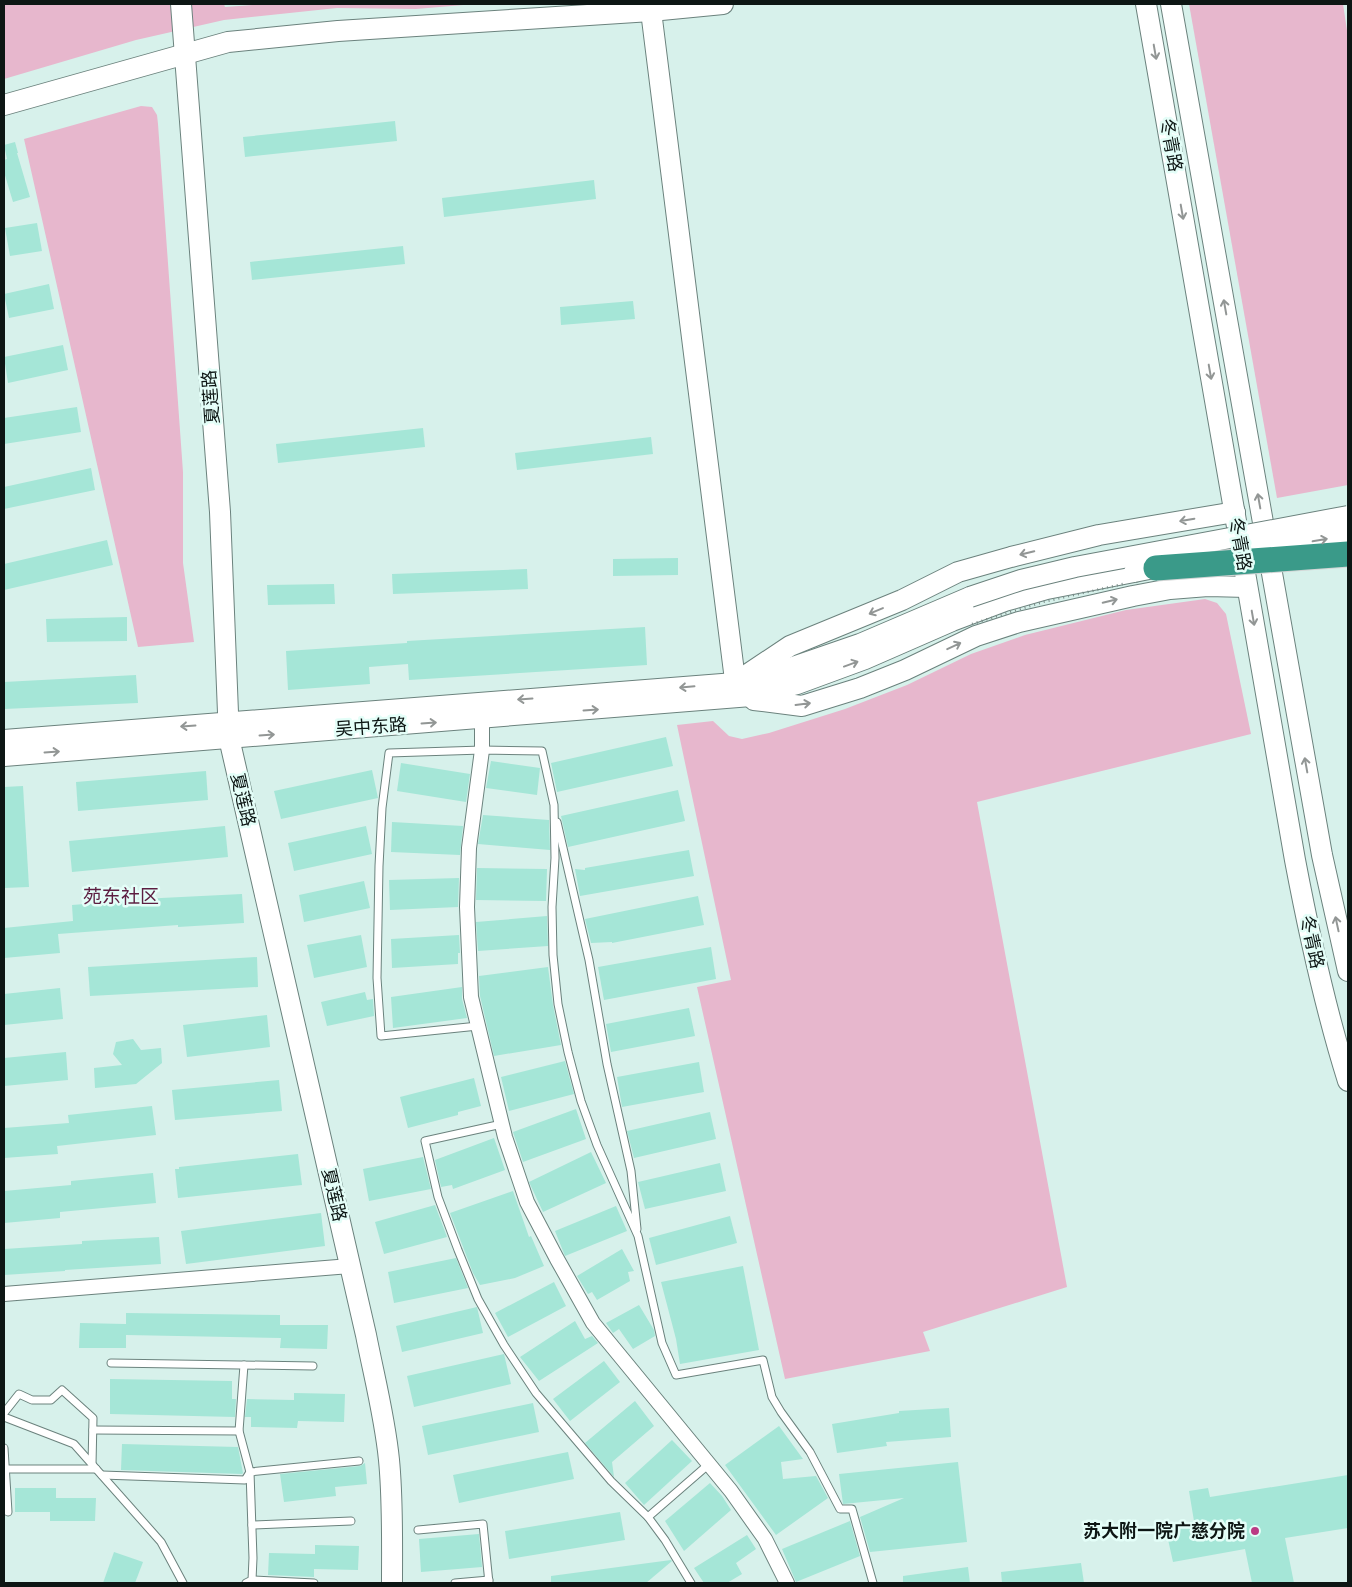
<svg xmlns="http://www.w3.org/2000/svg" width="1352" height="1587" font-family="'Zilla Slab','Noto Sans SC',serif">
  <rect width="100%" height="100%" fill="#d7f1eb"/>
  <!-- green -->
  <g fill="#e7b7cd">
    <polygon points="4,4 224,4 225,7 268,4 475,4 416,9 337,8 224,20 136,40 4,79"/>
    <polygon points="1189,4 1343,4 1348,37 1348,485 1277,498"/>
    <polygon points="141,106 152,107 157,115 158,124 183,472 183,563 194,642 138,647 24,139"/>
    <polygon points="1205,599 1217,603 1226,614 1251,734 977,802 1067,1287 923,1332 930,1351 785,1379 697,987 731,980 677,725 713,721 729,736 742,739 769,733 845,709 907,685 971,654 1025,635 1126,610"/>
  </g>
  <!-- building -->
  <g fill="#a5e6d7">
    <polygon points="395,121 397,141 245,157 243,137"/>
    <polygon points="15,142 18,153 17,153 30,197 13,202 4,172 4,160 7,159 4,145"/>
    <polygon points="594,180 596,199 444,217 442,198"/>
    <polygon points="37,223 42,251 10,256 5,228"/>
    <polygon points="403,246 405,264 252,280 250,262"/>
    <polygon points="49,284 54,309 9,318 4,294"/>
    <polygon points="633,301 635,319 561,325 560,307"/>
    <polygon points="63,345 68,370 8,383 4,357"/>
    <polygon points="77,407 81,432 4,444 4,418"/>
    <polygon points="423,428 425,447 278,463 276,444"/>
    <polygon points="651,437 653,454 517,470 515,453"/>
    <polygon points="91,468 95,490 4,509 4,487"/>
    <polygon points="107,540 113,565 4,590 4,564"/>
    <polygon points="678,558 678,575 613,576 613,559"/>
    <polygon points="527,569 528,589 393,594 392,574"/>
    <polygon points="334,584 335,604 268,605 267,585"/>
    <polygon points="127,617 127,641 47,642 46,619"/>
    <polygon points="645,627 647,665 409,680 408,664 369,667 370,684 288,690 286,651 407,643 407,641"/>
    <polygon points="136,675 138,703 4,709 4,682"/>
    <polygon points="666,737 673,766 557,792 551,763"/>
    <polygon points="491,761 540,768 537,795 486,788"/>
    <polygon points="401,763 470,774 466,802 397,791"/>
    <polygon points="372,770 378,798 281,819 274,791"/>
    <polygon points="206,771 208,800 78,811 76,782"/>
    <polygon points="23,786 29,887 4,888 4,787"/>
    <polygon points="678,790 685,821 568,847 561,816"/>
    <polygon points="483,815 549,820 550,850 478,844"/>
    <polygon points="392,822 463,826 460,855 391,852"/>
    <polygon points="225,826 228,857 72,872 69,841"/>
    <polygon points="366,826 372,854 294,871 288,843"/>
    <polygon points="689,850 694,876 580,896 575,869 585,870 585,868"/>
    <polygon points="477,868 547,869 546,901 476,900"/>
    <polygon points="459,878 458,907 390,910 389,880"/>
    <polygon points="364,881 370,908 304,922 299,895"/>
    <polygon points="242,894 244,923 178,927 178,925 58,934 60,953 4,958 4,928 73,921 72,905 161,898"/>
    <polygon points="698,896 704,925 612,943 612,942 591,943 585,919"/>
    <polygon points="547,916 548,946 478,951 476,922"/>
    <polygon points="361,935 367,967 314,978 307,945"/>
    <polygon points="459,935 460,953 458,953 458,964 392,968 391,939"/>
    <polygon points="711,947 716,979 604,1000 598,967"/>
    <polygon points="257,957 258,987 90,996 88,967"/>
    <polygon points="548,967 553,1005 561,1045 494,1056 480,996 479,976"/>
    <polygon points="462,987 462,999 467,1018 393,1028 391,997"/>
    <polygon points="60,988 63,1019 4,1025 4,994"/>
    <polygon points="365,992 367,1000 373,999 374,1016 327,1026 321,1002"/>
    <polygon points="689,1008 695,1036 611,1052 606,1024"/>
    <polygon points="267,1015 270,1047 187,1057 183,1025"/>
    <polygon points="133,1039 141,1050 161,1048 162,1063 136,1084 95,1088 94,1068 122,1065 113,1054 116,1042"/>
    <polygon points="66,1052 68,1080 4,1086 4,1058"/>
    <polygon points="565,1061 574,1094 509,1111 501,1077"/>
    <polygon points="699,1062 704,1092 622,1107 617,1077"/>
    <polygon points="474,1078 481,1106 458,1112 458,1115 408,1128 400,1097"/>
    <polygon points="279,1080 282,1111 175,1120 172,1090"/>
    <polygon points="152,1106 156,1135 57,1146 58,1154 4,1158 4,1128 69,1123 68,1115"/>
    <polygon points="576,1109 586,1139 523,1162 513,1132"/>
    <polygon points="710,1112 716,1139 634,1158 627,1131"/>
    <polygon points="494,1138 505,1170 453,1189 452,1185 441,1187 435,1160"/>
    <polygon points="591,1152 606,1183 543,1212 529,1182"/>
    <polygon points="298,1154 302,1185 178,1198 175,1169 179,1169 179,1167"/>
    <polygon points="423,1157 431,1189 369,1201 363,1169"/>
    <polygon points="720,1163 726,1191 645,1209 638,1182"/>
    <polygon points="153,1173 156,1203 60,1212 60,1218 4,1223 4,1191 71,1185 71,1181"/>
    <polygon points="513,1191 529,1237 531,1236 544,1266 515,1278 480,1285 473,1273 450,1213"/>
    <polygon points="435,1205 447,1237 384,1254 375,1222"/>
    <polygon points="616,1206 627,1231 565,1256 555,1231"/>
    <polygon points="321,1213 325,1246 186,1264 181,1231"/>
    <polygon points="730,1216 737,1243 656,1265 649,1238"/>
    <polygon points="159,1237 161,1264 65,1270 65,1271 4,1275 4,1249 82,1244 82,1241"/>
    <polygon points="622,1249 634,1271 628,1272 630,1281 597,1300 592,1292 588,1294 577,1276"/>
    <polygon points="456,1258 468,1288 394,1303 388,1272"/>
    <polygon points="743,1266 759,1350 680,1364 676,1339 661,1282"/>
    <polygon points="554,1282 566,1306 508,1337 495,1313"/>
    <polygon points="639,1305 654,1330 655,1336 633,1349 619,1329 613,1333 606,1323"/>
    <polygon points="477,1307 483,1333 402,1352 396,1326"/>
    <polygon points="126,1313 280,1315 280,1325 328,1325 327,1349 280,1348 281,1338 126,1335 126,1348 79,1348 80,1323 126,1324"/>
    <polygon points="575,1321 585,1339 592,1336 598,1343 539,1381 520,1357"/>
    <polygon points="504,1354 511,1384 414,1407 407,1376"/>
    <polygon points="604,1361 620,1382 570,1421 553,1399"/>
    <polygon points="110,1379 232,1381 232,1399 236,1399 235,1417 110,1414"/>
    <polygon points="294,1393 345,1394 344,1422 298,1421 297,1428 251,1427 251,1417 245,1417 247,1399 294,1400"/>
    <polygon points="635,1401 654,1426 612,1462 614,1477 585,1443"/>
    <polygon points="533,1403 539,1432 428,1455 422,1426"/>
    <polygon points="949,1408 951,1437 886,1442 887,1446 837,1453 832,1424 899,1413 899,1411"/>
    <polygon points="779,1426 803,1459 781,1462 783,1479 816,1476 828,1498 776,1535 725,1465"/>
    <polygon points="672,1440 692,1461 644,1505 625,1483"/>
    <polygon points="122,1444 238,1447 243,1473 242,1474 121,1470"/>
    <polygon points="568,1452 574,1479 459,1503 453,1475"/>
    <polygon points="958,1462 967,1542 870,1552 860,1517 904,1498 843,1504 839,1474"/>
    <polygon points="365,1463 367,1484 335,1487 336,1496 284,1502 280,1474 360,1466"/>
    <polygon points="1348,1475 1348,1528 1285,1538 1294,1583 1252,1583 1245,1549 1173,1562 1167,1535 1175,1533 1183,1523 1194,1521 1189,1491 1208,1488 1210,1497"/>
    <polygon points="710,1483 722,1496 731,1510 684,1551 665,1521"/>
    <polygon points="15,1488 56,1488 56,1498 96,1498 95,1521 50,1521 50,1512 15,1512"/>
    <polygon points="620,1512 625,1540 509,1559 505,1531"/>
    <polygon points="850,1521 860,1556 796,1582 782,1549"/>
    <polygon points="479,1534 482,1567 421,1572 419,1539"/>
    <polygon points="747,1535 756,1549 736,1563 742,1574 727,1583 704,1583 694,1568"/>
    <polygon points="315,1545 359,1546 358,1570 314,1569 314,1577 268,1575 269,1553 315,1554"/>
    <polygon points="114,1552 143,1562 135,1583 103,1583"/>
    <polygon points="671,1560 672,1561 646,1583 551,1583 551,1576"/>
    <polygon points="1081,1563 1084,1583 1002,1583 1001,1572"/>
    <polygon points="968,1567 970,1583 903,1583 903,1576"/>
  </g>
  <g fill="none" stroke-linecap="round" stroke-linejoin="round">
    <!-- lane casing -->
    <g stroke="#6b827d" stroke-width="9">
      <g id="lane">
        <polyline points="557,822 589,960 607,1064 631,1171 637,1229"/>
        <polyline points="478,1026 381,1036 377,978 379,866 382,808 389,753 482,750 542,751 554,805 555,858 552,907 553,955 558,1004 568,1052 581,1101 597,1145 638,1236 662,1343 676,1375 763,1360 772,1397 781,1412 810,1452 840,1509 852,1509 873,1583"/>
        <polyline points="502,1124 425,1141 438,1197 458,1250 478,1299 504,1345 536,1393 611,1481 648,1517 665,1540 691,1583"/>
        <polyline points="111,1363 313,1366"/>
        <polyline points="244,1365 239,1431 250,1472 253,1558 252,1580 246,1583"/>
        <polyline points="4,1413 19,1394 32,1400 51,1400 62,1390 93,1418 92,1465"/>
        <polyline points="4,1417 74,1444 161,1542 183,1583"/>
        <polyline points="93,1430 239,1431"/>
        <polyline points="4,1448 8,1512"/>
        <polyline points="5,1469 96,1469"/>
        <polyline points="102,1475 245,1480 250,1472 359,1461"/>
        <polyline points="648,1517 709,1464"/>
        <polyline points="252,1525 351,1521"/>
        <polyline points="418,1530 483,1524 489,1583"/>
        <polyline points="252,1580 314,1583"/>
        <polyline points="455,1583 489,1580"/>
      </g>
    </g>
    <!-- street casing -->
    <g stroke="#6b827d" stroke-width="16">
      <g id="street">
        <polyline points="482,718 482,750 469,848 467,907 471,997 505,1137 527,1202 557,1259 593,1323 731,1491 765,1539 787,1583"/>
        <polyline points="4,1294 350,1266"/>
      </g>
    </g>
    <!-- secondary casing -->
    <g stroke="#6b827d" stroke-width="22">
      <g id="secondary">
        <path d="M181 4 220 512 229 738 366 1335C374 1376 385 1418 389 1460 393 1501 392 1542 392 1583"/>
        <path d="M1146 4 1295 860C1309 934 1325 1008 1348 1081"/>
        <polyline points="1171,4 1322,855 1348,971"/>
        <polyline points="651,11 737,696"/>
        <polyline points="4,105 228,42 338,31 651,11 723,4"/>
        <polyline points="745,676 790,646 902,600 958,572 1011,557 1099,535 1235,512"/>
        <polyline points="754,700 802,706 860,688 905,670 976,636 1019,622 1133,596 1170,589 1208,586 1247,587"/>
        <polyline points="4,740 735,683 770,675 860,644 970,597"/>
        <polyline points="4,756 751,696 797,684 865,659 952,621 1005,601 1047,589 1134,572"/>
      </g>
    </g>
    <!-- lane -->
    <use href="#lane" stroke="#fff" stroke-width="7"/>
    <!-- street -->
    <use href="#street" stroke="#fff" stroke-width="14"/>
    <!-- secondary -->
    <use href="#secondary" stroke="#fff" stroke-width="20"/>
    <!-- secondary-bridge casing -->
    <g stroke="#6b827d" stroke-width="22" stroke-linecap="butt">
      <g id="secondary-bridge">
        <polyline points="1257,551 1348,535"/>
        <polyline points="1134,572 1169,565"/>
        <polyline points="970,597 1021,580 1075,567 1348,516"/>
      </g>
    </g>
    <!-- highway-bridge casing -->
    <g stroke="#d3d5d5" stroke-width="27" stroke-linecap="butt">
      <polyline id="highway-bridge" points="1156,568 1348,554"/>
    </g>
    <!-- path-bridge -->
    <polyline stroke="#798b87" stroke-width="2.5" stroke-dasharray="1 4" stroke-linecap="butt" points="972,624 1043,602 1123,584"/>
    <!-- secondary-bridge -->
    <use href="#secondary-bridge" stroke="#fff" stroke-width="20"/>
    <!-- highway-bridge -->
    <use href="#highway-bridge" stroke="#3a9a89" stroke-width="25"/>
  </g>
  <!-- one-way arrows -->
  <defs><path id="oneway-shaft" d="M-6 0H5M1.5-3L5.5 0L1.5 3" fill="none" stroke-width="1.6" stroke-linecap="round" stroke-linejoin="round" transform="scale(1.25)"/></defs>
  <g stroke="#929695">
    <use href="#oneway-shaft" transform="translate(1155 52) rotate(80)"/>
    <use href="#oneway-shaft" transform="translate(1182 212) rotate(80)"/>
    <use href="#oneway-shaft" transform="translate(1225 307) rotate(-100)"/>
    <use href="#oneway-shaft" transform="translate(1210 372) rotate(80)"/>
    <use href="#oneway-shaft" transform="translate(1259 501) rotate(-100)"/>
    <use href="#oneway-shaft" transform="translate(1187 520) rotate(170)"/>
    <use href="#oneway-shaft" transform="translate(1320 540) rotate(-10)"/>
    <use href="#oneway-shaft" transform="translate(1027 553) rotate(166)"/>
    <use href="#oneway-shaft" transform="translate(1110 601) rotate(-13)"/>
    <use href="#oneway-shaft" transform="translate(876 611) rotate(157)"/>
    <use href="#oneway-shaft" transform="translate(1253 618) rotate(80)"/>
    <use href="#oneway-shaft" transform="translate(954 646) rotate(-25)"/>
    <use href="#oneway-shaft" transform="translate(851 664) rotate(-20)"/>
    <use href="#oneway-shaft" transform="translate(687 687) rotate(175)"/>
    <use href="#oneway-shaft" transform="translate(525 699) rotate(176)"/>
    <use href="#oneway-shaft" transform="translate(803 704) rotate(-7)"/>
    <use href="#oneway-shaft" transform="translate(591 710) rotate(-4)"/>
    <use href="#oneway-shaft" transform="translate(429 723) rotate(-4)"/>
    <use href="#oneway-shaft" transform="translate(188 726) rotate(176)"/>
    <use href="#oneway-shaft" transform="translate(267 735) rotate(-4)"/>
    <use href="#oneway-shaft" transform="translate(52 752) rotate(-4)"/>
    <use href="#oneway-shaft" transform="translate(1306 765) rotate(-100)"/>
    <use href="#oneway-shaft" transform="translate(1337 924) rotate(-102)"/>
  </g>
  <!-- markers -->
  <circle fill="#bb3a84" stroke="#e4fef8" stroke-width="2" cx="1255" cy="1531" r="5"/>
  <g text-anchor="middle" stroke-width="5" stroke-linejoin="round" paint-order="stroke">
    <!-- street labels -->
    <g font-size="18" fill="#0d1614" stroke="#e4fef8">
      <text transform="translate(1171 145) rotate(80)" y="6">冬青路</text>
      <text transform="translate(211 397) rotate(-94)" y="6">夏莲路</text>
      <text transform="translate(1240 544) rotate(80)" y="6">冬青路</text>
      <text transform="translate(371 727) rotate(-4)" y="6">吴中东路</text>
      <text transform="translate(243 800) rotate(77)" y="6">夏莲路</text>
      <text transform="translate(1312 942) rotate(78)" y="6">冬青路</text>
      <text transform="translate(334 1195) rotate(77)" y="6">夏莲路</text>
    </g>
    <!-- poi labels -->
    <g font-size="18" font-weight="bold" fill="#0d1614" stroke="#e4fef8" text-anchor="end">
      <text x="1245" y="1537">苏大附一院广慈分院</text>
    </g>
    <!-- neighbourhood labels -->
    <g font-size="19" fill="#5c1e41" stroke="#e4fef8">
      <text x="121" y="903">苑东社区</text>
    </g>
  </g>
  <!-- border -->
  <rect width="1352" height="1587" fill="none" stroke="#0d1614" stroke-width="10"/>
</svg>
